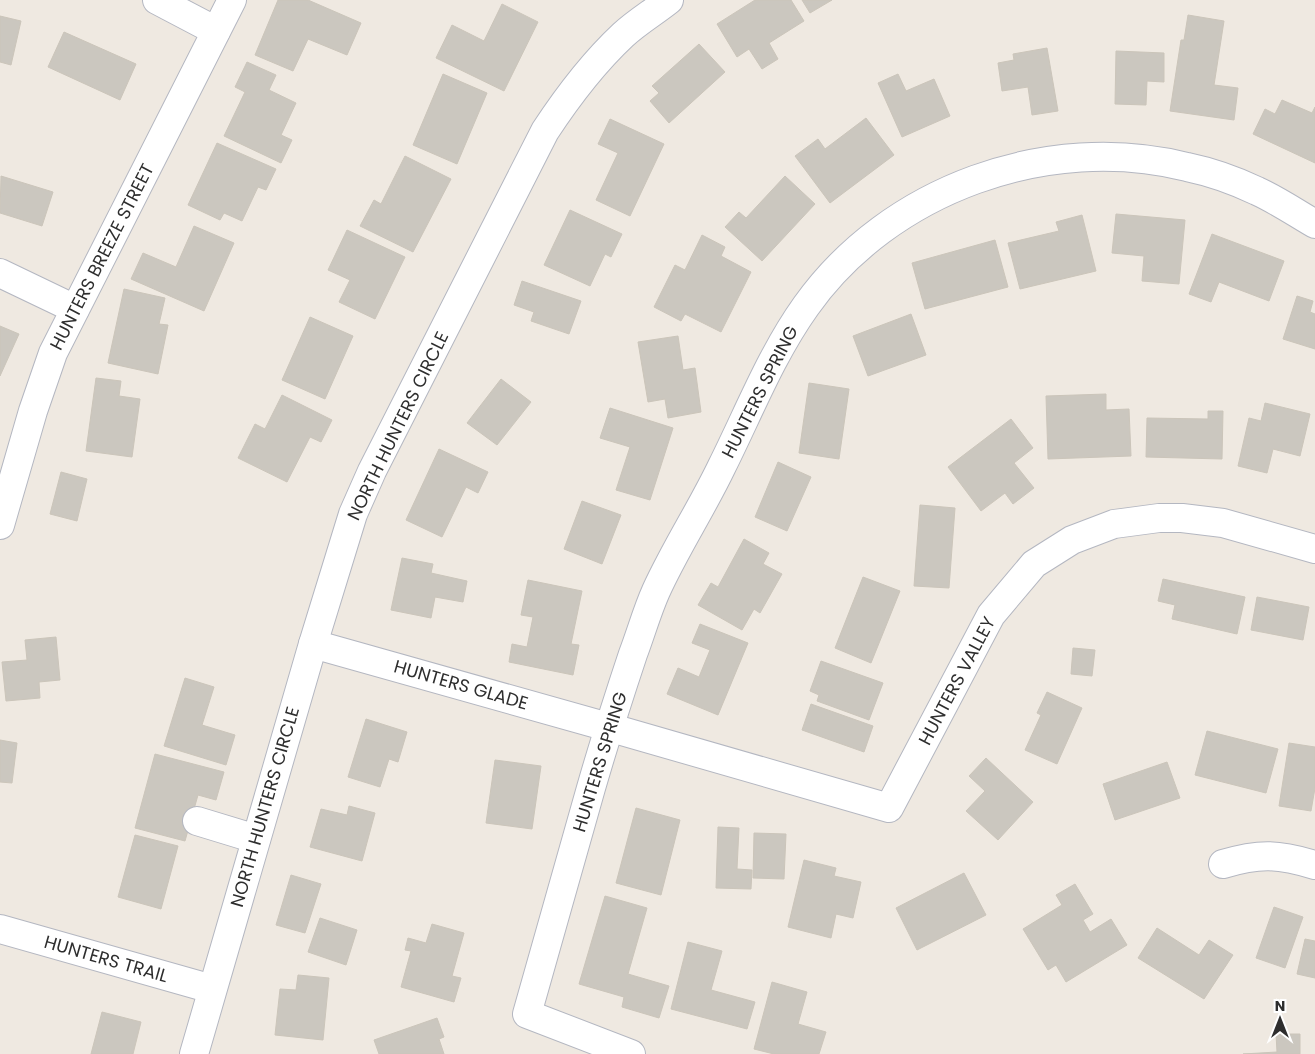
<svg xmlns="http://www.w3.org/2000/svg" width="1315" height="1054" font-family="Poppins,sans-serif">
  <rect width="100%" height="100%" fill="#efe9e1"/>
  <!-- building -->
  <g fill="#cbc7bf" stroke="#cbc5ba">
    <polygon points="278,0 308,0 361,23 347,55 308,39 293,71 255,55"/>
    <polygon points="755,0 791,0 804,21 769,43 778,59 762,69 749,49 737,57 717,24"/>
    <polygon points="802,0 832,0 810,13"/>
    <polygon points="502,4 538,22 504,91 436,58 452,25 484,41"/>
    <polygon points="1188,15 1224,21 1214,85 1238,88 1234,120 1170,111 1181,40 1184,40"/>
    <polygon points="0,16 21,21 11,65 0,62"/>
    <polygon points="64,32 136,64 120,100 48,67"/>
    <polygon points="699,44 725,72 669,123 650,101 659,93 652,86"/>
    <polygon points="1047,48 1058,111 1032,115 1028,87 1002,91 998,63 1014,60 1013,54"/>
    <polygon points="1116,51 1164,53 1164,82 1147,81 1146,105 1115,104"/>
    <polygon points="247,62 276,75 269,90 296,103 281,135 292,140 281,163 224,136 245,92 235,87"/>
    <polygon points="443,74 487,93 457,164 413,145"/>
    <polygon points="898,74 906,91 934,79 950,116 902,137 878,83"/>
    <polygon points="1282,100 1312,113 1315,107 1315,163 1253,134 1265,109 1275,114"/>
    <polygon points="866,118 894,155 830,203 795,156 818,139 825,149"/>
    <polygon points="610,119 664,144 630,216 596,200 618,153 598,144"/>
    <polygon points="217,143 276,169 266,190 258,187 242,221 224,213 220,220 188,205"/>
    <polygon points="405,156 451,179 413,252 360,226 374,200 381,204"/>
    <polygon points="1,176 53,192 42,226 0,213"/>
    <polygon points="785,176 815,204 762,261 725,227 739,212 746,218"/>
    <polygon points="570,210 622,234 611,257 605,254 590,286 544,265"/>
    <polygon points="1116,214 1185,220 1179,284 1142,281 1144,256 1112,253"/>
    <polygon points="1082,215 1096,271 1020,289 1008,243 1059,231 1056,222"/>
    <polygon points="194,226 234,243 204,311 131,279 143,253 176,267"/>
    <polygon points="347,230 405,257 375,319 339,302 350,280 328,270"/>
    <polygon points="1212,234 1284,261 1269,301 1219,282 1211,302 1189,294"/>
    <polygon points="702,235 725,247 721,256 751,272 721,332 685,314 681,321 654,307 675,265 685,270"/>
    <polygon points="995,240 1008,287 925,309 912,263"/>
    <polygon points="522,281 581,301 569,334 531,321 534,312 514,305"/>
    <polygon points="124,289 165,298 159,324 168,325 158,374 108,363"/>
    <polygon points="1297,296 1313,301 1310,312 1315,314 1315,349 1283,339"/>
    <polygon points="911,314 926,355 868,376 853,336"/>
    <polygon points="310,317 353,336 325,399 282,380"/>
    <polygon points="0,326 19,334 0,376"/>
    <polygon points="678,336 683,370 695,368 701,412 668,418 665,399 648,402 638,342"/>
    <polygon points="96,378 121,381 119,396 140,399 132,457 86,451"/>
    <polygon points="501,379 531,402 497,445 467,423"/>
    <polygon points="809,383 849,389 839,459 799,453"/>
    <polygon points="1106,394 1106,410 1129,409 1131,456 1048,459 1046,396"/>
    <polygon points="282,395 332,420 321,442 310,437 287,482 238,458 255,424 265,429"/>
    <polygon points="1265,403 1310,414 1300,456 1273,449 1267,473 1238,466 1249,418 1261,421"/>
    <polygon points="610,408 673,428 650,500 616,490 630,447 600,438"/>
    <polygon points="1208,411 1223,411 1222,459 1146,457 1147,418 1208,419"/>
    <polygon points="1011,419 1033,448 1014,463 1034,488 1013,504 1005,493 981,511 948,467"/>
    <polygon points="439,449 488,472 478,493 466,487 442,537 406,520"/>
    <polygon points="778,462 811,477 787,531 755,517"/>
    <polygon points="61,472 87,479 77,521 50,514"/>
    <polygon points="582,501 621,515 602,564 564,549"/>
    <polygon points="920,505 955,508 949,588 914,586"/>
    <polygon points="744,539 769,553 763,564 782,574 760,613 754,609 742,630 698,605 711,583 718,587"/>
    <polygon points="402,558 433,564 431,573 467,581 463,602 435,597 431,618 391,610"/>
    <polygon points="863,577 900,591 871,663 835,648"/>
    <polygon points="1163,579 1245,597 1237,634 1172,619 1175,605 1158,601"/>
    <polygon points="528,580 582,591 571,644 579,645 573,675 509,662 512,644 527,647 533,617 521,615"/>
    <polygon points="1257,597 1309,607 1303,640 1251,630"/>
    <polygon points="700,624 748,643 718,715 667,694 678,668 699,677 710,650 692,643"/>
    <polygon points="56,637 60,680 39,682 40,698 6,701 2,662 27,660 25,640"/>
    <polygon points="1073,648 1095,650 1092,676 1071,674"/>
    <polygon points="821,661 883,683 869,720 817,701 819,695 810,691"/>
    <polygon points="185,678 214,687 202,725 235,735 226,765 164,746"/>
    <polygon points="1047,692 1082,708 1057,764 1025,750 1041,715 1037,713"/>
    <polygon points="811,704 873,726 864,752 802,730"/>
    <polygon points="366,719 407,732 398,762 389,759 380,787 348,777"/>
    <polygon points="1207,731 1278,749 1266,793 1195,775"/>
    <polygon points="0,740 17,743 12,783 0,782"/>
    <polygon points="1289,743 1315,747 1315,788 1311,811 1279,806"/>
    <polygon points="155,754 224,772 216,800 198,795 185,841 135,828"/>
    <polygon points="986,758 1033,802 998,840 966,811 985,791 969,776"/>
    <polygon points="495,760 541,766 532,829 486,823"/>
    <polygon points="1167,762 1180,798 1115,820 1103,784"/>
    <polygon points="349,806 375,813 362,861 310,847 321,809 347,815"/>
    <polygon points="636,808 680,820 661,895 616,883"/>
    <polygon points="718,827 739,828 737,869 752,870 751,889 716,888"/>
    <polygon points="754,833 786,834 784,879 753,878"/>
    <polygon points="135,835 178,846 161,909 118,897"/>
    <polygon points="804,860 836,868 834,876 861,882 853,918 836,914 831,938 788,927"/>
    <polygon points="964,873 986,915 917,950 896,908"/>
    <polygon points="291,875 321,884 305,933 276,925"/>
    <polygon points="1075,884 1093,914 1083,920 1090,932 1111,919 1127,945 1066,982 1056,965 1048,970 1023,929 1062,905 1056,895"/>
    <polygon points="605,896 647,908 628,974 669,986 659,1018 622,1007 624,997 579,984"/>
    <polygon points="1274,907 1303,917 1285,968 1256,958"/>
    <polygon points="320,918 357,930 346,965 308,952"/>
    <polygon points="432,924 464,933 452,976 461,978 454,1002 401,987 411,951 405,950 408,938 426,943"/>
    <polygon points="1157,928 1199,955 1209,940 1233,955 1204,999 1138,958"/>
    <polygon points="1305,939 1315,941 1315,978 1297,974"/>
    <polygon points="688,942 722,951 711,990 755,1002 747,1029 671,1009"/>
    <polygon points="298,975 329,978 323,1040 275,1035 280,989 296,990"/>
    <polygon points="772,982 807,992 798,1024 826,1032 819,1054 774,1054 754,1049"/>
    <polygon points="102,1012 141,1022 133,1054 91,1054"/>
    <polygon points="437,1018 444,1037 439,1039 444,1054 379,1054 374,1040"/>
    <polygon points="1276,1034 1300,1034 1300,1054 1243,1054 1277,1052"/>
  </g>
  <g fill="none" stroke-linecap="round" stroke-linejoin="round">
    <!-- minor casing -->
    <g stroke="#b4b7c1" stroke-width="30">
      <g id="minor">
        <polyline points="157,0 216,31"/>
        <polyline points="0,273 75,309"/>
        <polyline points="0,525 33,411 53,353 232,0"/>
        <polyline points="313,644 608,727 889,808 991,615 1034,564 1072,540 1114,524 1159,518 1182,518 1223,523 1315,549"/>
        <polyline points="197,821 256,839"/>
        <path d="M1223 864C1260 853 1278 854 1315 865"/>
        <polyline points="0,929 212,989"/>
        <path d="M194 1054 313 644 353 514 372 471 545 131C568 96 592 64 623 35 637 22 654 12 669 0"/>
        <path d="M631 1054 527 1014C548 939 569 864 591 788 604 743 618 699 633 654 641 633 647 611 656 591 675 549 702 508 722 466 749 412 771 355 806 306 889 189 1048 132 1187 167 1211 172 1234 180 1257 191 1277 200 1296 213 1315 224"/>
      </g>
    </g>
    <!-- minor -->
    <use href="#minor" stroke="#fff" stroke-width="28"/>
  </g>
  <g text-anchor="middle" stroke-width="4.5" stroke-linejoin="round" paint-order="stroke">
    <!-- street labels -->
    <g font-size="18" fill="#2e2e2e" stroke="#fff">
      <text transform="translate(102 257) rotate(-63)" y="6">HUNTERS BREEZE STREET</text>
      <text transform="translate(760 392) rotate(-63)" y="6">HUNTERS SPRING</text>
      <text transform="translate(398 426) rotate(-64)" y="6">NORTH HUNTERS CIRCLE</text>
      <text transform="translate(957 681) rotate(-62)" y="6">HUNTERS VALLEY</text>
      <text transform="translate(461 685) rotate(16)" y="6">HUNTERS GLADE</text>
      <text transform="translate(600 762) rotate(-73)" y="6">HUNTERS SPRING</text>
      <text transform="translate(265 807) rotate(-74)" y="6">NORTH HUNTERS CIRCLE</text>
      <text transform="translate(106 959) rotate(16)" y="6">HUNTERS TRAIL</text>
    </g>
  </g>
  <!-- north arrow -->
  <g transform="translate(1280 1019)" stroke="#ffffff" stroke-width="4" paint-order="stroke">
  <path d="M0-4L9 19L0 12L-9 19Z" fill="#2e2e2e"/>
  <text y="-8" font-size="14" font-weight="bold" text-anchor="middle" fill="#2e2e2e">N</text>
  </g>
</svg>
